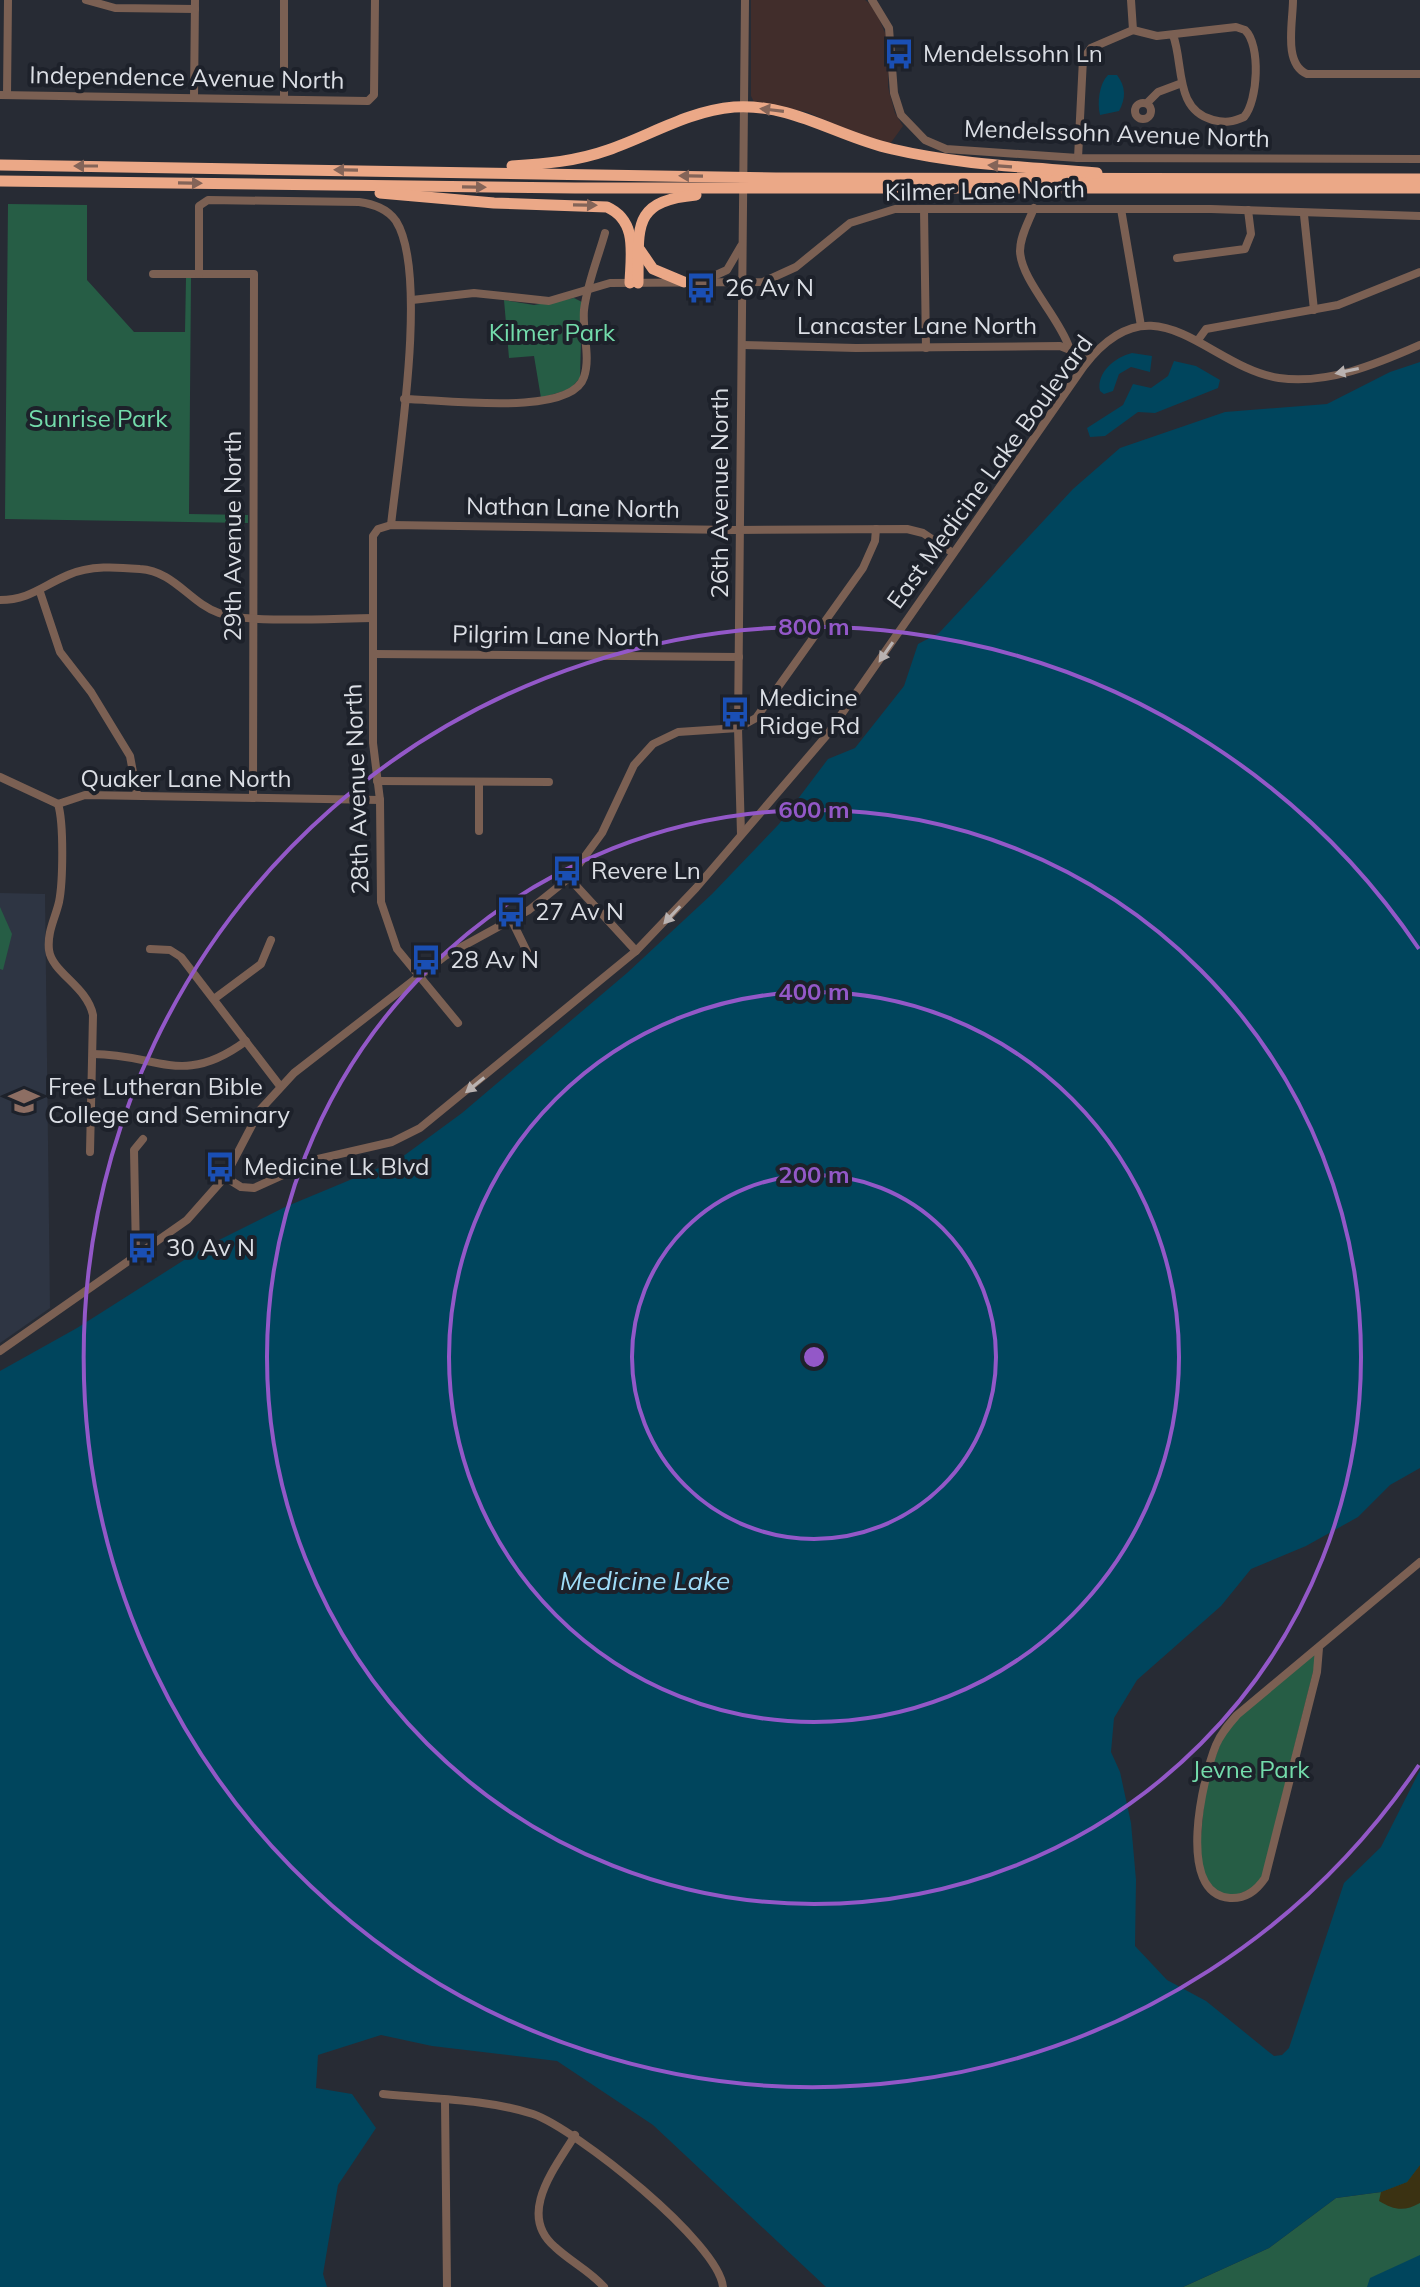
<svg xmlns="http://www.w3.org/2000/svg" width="1420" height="2287" font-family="Mulish,sans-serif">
  <rect width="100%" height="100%" fill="#272b34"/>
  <!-- commercial -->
  <polygon fill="#412d2b" points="751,0 865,0 874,7 889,42 888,87 895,113 903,126 890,144 852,132 807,112 755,104 751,96"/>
  <!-- built -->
  <polygon fill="#2e3543" points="0,893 45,894 50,1308 0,1343"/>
  <!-- green -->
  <g fill="#265d45">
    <polygon points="8,204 87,205 87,280 134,332 185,332 186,278 191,278 189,514 248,515 248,523 5,519"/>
    <polygon points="574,298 582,302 580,378 570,389 541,398 534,356 509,358 504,300 534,305"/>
    <polygon points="0,907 12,934 3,970 0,969"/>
    <polygon points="1319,1648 1260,1885 1229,1898 1203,1881 1198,1868 1206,1782 1228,1724"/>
    <polygon points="1420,2165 1420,2287 1183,2287 1269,2248 1336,2198 1381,2192 1407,2182"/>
  </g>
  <!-- sand -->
  <path fill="#3b3212" d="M1420 2165V2203C1404 2212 1394 2210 1379 2201L1381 2192 1407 2182Z"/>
  <!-- water -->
  <g fill="#00455d">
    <path d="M1108 75H1117C1126 87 1126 98 1119 111L1100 115C1097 103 1099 84 1108 75Z"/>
    <path d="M1132 353 1152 356 1150 372 1131 367 1119 374 1113 391 1104 394 1100 391C1096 373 1115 357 1132 353Z"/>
    <polygon points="1174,361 1196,366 1220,380 1218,388 1155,413 1138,412 1105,436 1090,437 1087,428 1123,405 1133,384 1151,388 1168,376"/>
    <polygon points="1420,362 1420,1468 1390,1485 1358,1517 1306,1546 1251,1569 1221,1606 1137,1680 1114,1718 1111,1752 1120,1772 1131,1823 1136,1880 1135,1946 1167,1980 1206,2001 1274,2056 1282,2055 1289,2048 1344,1883 1381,1847 1420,1770 1420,2165 1407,2182 1381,2192 1336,2198 1269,2248 1183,2287 826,2287 653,2125 557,2061 432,2046 381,2035 318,2055 316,2088 352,2094 376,2128 338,2185 323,2274 327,2287 0,2287 0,1371 77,1328 203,1248 285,1207 398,1160 462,1113 627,973 712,894 779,824 828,759 855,748 904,686 918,644 939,633 1073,489 1120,448 1225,412 1327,404 1390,372"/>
    <polygon points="1420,2255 1420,2287 1367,2287 1370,2278"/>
  </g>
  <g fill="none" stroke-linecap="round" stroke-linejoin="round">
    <!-- minor -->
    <g stroke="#7b6053" stroke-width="8">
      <polyline points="86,0 115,8 195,9"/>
      <polyline points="872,0 889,28 894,93 901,115 925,140 946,149 1078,158 1420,159"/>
      <path d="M1293 0C1293 22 1283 64 1307 74H1420"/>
      <path d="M1133 30 1157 36 1236 27 1245 30C1261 45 1258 101 1244 117 1233 122 1225 123 1213 120 1174 110 1184 64 1173 35"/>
      <polyline points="0,95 368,101 374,95 375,0"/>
      <polyline points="7,95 8,0"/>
      <polyline points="194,98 195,0"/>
      <polyline points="284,99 284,0"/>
      <circle cx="1143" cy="111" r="8"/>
      <polyline points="1147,103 1158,92 1182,83"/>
      <polyline points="1078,158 1083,59 1091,48 1133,30 1131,0"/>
      <path d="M1034 208C1029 221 1020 236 1020 251 1021 280 1059 317 1069 347"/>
      <polyline points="924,209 926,348"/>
      <polyline points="1121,209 1141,326"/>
      <polyline points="1304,215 1314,310"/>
      <polyline points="1177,258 1245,249 1251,234 1248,210"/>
      <polyline points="153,274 254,274 253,798"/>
      <path d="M199 274V206L208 200 359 202C373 204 387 208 396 221 429 273 398 459 391 525"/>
      <polyline points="707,279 727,270 741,246"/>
      <polyline points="412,300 474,293 549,301 610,283 763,282 796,267 850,223 895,209 1211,209 1420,216"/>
      <polyline points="1198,340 1206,329 1338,305 1420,272"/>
      <polyline points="742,345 856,348 1060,346 1090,358"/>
      <path d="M404 399C439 399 571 418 584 377 591 357 582 331 584 310 587 284 598 258 605 233"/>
      <polyline points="40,592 60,652 91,692 130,756 137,794"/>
      <path d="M0 600C29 600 42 586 68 575 90 565 117 567 140 569 174 571 190 603 219 613 249 624 337 618 373 618"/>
      <polyline points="373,654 739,657"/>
      <polyline points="0,777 58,804"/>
      <polyline points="377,781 549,782"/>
      <path d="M58 804C64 823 63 882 59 902 55 919 47 932 49 950 52 973 87 986 93 1015L90 1152"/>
      <polyline points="58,804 85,795 380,800"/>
      <polyline points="479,831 479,782"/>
      <polyline points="741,834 738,728 745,0"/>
      <polyline points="569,878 636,951"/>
      <polyline points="512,921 533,964"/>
      <polyline points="150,949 170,950 181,957 280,1086"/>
      <polyline points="214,999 261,964 271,940"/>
      <polyline points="458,1023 397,949 381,902 380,800 373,743 373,536 378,529 391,525 734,530 907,529 923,533 953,553"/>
      <path d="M93 1054C158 1054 182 1088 246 1041"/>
      <path d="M225 1177 241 1187 254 1188 318 1159 392 1142 420 1128 636 951 696 888 827 735 1084 366C1155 274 1207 367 1279 378 1327 385 1377 364 1420 345"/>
      <polyline points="136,1254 134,1150 143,1139"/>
      <polyline points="0,1351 187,1220 225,1177 260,1110 294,1073 445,956 529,910 569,878 602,833 634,765 653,744 678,732 738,728 756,718 863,568 875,541 876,529"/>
      <path d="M1319 1648 1317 1672 1265 1878C1257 1890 1246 1899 1230 1898 1175 1894 1203 1777 1216 1745 1221 1733 1229 1724 1237 1715L1420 1562"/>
      <path d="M383 2094C431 2099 487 2099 533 2114 576 2129 719 2243 723 2287"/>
      <polyline points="445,2101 447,2287"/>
      <path d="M575 2135C556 2167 516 2214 555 2247 571 2262 590 2271 604 2287"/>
    </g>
    <!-- highway -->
    <g stroke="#eba887" stroke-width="11">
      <polyline points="0,165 776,178 1420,179"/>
      <path d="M512 166C545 164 577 161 608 150 651 135 688 111 734 107 792 103 838 137 892 149 960 165 1028 167 1097 173"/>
      <polyline points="0,181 575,188 1420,188"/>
      <path d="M380 193 494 203 607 207C638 221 631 254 630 283"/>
      <polyline points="640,250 653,269 684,282"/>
      <path d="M638 283C639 227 631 201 696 195"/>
    </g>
  </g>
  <!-- one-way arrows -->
  <defs><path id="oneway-solid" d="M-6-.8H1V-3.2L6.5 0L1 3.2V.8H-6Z" transform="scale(2)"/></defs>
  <g fill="#846458">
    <use href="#oneway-solid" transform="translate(772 110) rotate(-173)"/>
    <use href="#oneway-solid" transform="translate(86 166) rotate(-180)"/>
    <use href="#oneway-solid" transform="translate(1000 166) rotate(-176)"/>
    <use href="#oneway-solid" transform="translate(346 170) rotate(-179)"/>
    <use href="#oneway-solid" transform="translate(691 176) rotate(-179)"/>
    <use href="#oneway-solid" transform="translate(190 183) rotate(1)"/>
    <use href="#oneway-solid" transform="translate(474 187) rotate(1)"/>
    <use href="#oneway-solid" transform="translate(585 205) rotate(1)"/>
  </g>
  <g fill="#b9b2b1">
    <use href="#oneway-solid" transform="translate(1347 371) rotate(168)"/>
    <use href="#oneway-solid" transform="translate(886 652) rotate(125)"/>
    <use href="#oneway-solid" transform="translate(672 915) rotate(133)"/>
    <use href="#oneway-solid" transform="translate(475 1085) rotate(141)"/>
  </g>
  <!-- distance rings -->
  <g fill="none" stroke="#9358c8" stroke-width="4">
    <circle cx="814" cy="1357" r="182"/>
    <circle cx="814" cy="1357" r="365"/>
    <circle cx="814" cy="1357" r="547"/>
    <path d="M1419 1765A730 730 0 1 1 1419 949"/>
  </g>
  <!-- icons -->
  <defs>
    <g id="bus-bare" transform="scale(2.4)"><path d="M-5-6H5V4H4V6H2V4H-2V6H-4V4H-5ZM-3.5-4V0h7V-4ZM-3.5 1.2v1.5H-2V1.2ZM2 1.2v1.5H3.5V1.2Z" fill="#1a4fb4" stroke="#1d212a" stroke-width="2.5" paint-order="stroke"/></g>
    <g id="university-bare" transform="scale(2.4)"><path d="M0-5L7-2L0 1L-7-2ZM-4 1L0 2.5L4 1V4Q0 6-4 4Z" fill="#8d6e63" stroke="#1d212a" stroke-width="2.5" paint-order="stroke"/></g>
  </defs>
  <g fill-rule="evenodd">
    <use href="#bus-bare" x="899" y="54"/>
    <use href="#bus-bare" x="701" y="288"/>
    <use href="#bus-bare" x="735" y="712"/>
    <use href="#bus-bare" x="567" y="871"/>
    <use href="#bus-bare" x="511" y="912"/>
    <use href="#bus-bare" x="426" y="960"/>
    <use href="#university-bare" x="24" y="1101"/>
    <use href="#bus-bare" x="220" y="1167"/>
    <use href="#bus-bare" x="142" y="1248"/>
  </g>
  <g text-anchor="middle" stroke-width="8" stroke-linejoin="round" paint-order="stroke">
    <!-- poi labels -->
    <g font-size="24" fill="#dbdee4" stroke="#1d212a" text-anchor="start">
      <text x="923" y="62">Mendelssohn Ln</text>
      <text x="725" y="296">26 Av N</text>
      <text x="759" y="706">Medicine<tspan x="759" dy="28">Ridge Rd</tspan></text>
      <text x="591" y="879">Revere Ln</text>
      <text x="535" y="920">27 Av N</text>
      <text x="450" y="968">28 Av N</text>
      <text x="48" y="1095">Free Lutheran Bible<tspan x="48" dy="28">College and Seminary</tspan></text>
      <text x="244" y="1175">Medicine Lk Blvd</text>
      <text x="166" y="1256">30 Av N</text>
    </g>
    <!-- street labels -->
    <g font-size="24" fill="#dbdee4" stroke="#1d212a">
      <text transform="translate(187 78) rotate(1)" y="8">Independence Avenue North</text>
      <text transform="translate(1117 134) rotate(2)" y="8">Mendelssohn Avenue North</text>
      <text transform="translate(985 191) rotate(-1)" y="8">Kilmer Lane North</text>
      <text x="917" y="334">Lancaster Lane North</text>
      <text transform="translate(990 472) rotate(-54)" y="8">East Medicine Lake Boulevard</text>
      <text transform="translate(720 493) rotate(-90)" y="8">26th Avenue North</text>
      <text transform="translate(573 508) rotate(1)" y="8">Nathan Lane North</text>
      <text transform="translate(233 536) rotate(-90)" y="8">29th Avenue North</text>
      <text transform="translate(556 636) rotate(1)" y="8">Pilgrim Lane North</text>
      <text x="186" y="787">Quaker Lane North</text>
      <text transform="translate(357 789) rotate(-92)" y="8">28th Avenue North</text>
    </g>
    <!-- park labels -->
    <g font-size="24" fill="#73dcab" stroke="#1d212a">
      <text x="552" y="341">Kilmer Park</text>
      <text x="98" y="427">Sunrise Park</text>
      <text x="1251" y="1778">Jevne Park</text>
    </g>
    <!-- water labels -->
    <g font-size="26" font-style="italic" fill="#9fdcf8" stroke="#1d212a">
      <text x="645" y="1590">Medicine Lake</text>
    </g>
  </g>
  <circle cx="814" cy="1357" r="12" fill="#9358c8" stroke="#1d212a" stroke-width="4"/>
  <g font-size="24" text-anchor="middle" font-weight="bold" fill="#9358c8" stroke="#1d212a" stroke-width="8" stroke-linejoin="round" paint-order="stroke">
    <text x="814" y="635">800 m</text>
    <text x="814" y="818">600 m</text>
    <text x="814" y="1000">400 m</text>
    <text x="814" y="1183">200 m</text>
  </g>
</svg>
